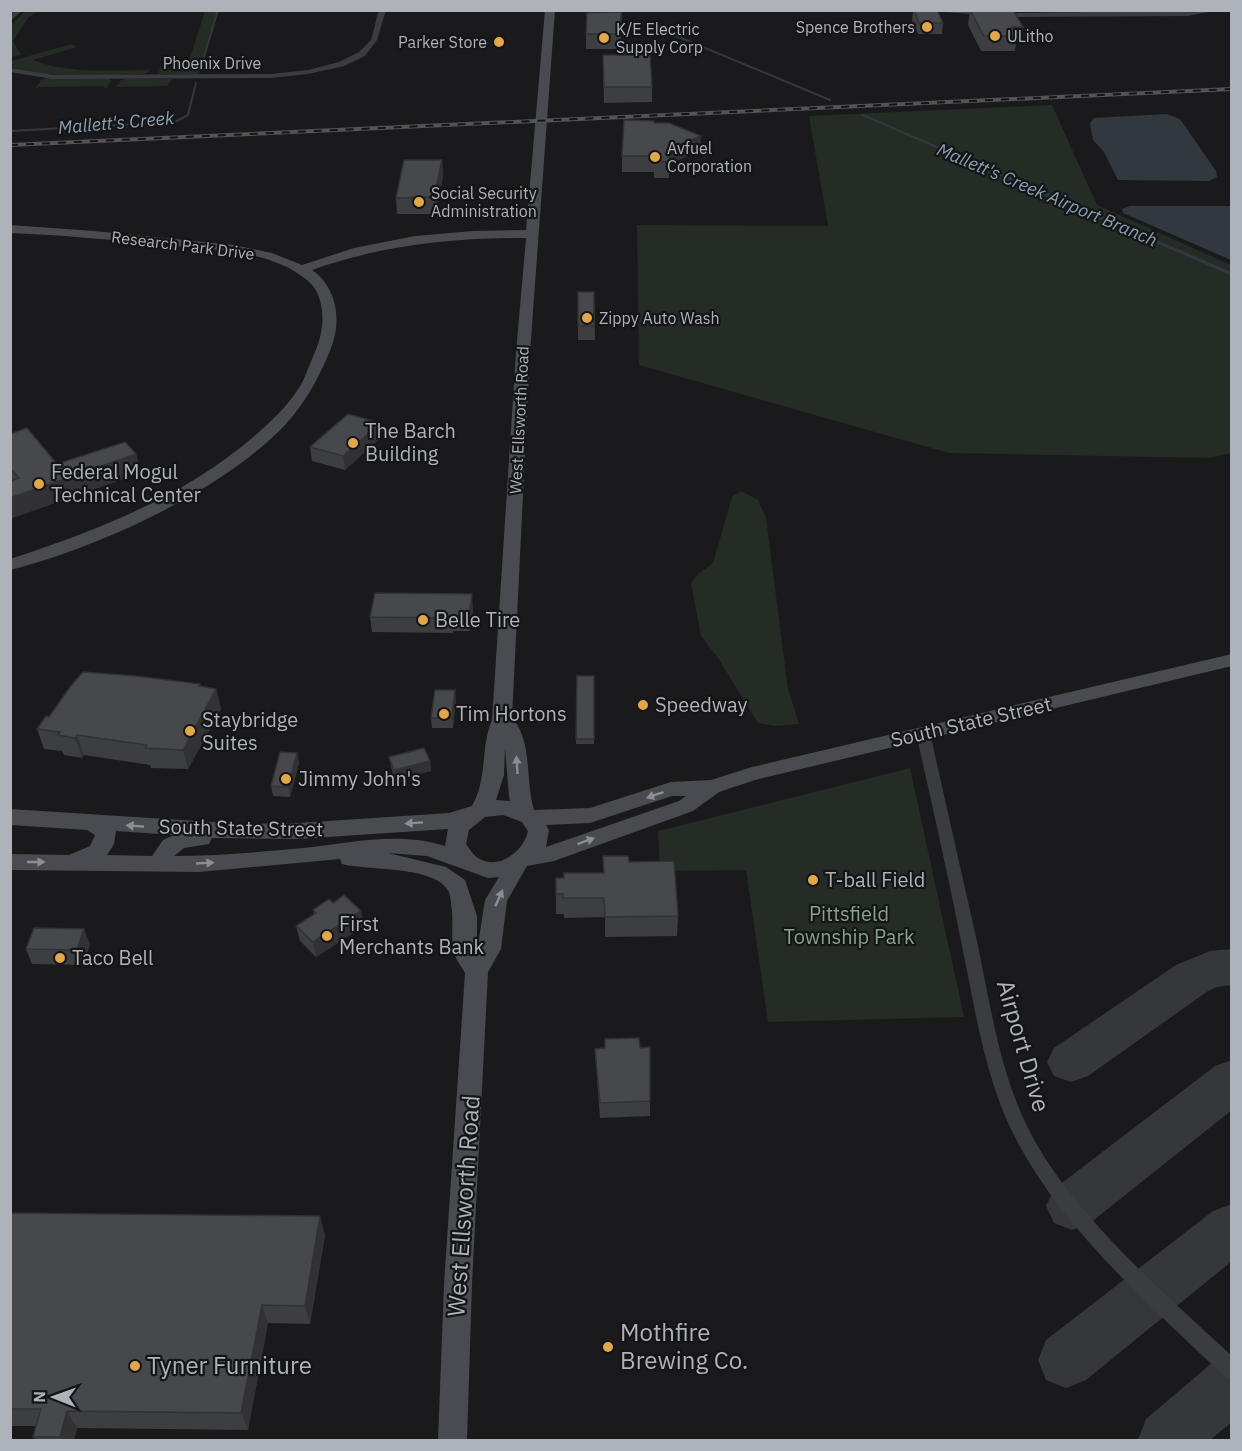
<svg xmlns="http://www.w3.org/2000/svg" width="1242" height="1451" font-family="'IBM Plex Sans',sans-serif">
  <rect width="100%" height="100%" fill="#1a1a1c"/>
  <!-- green -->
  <g fill="#242c25">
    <polygon points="27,10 38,11 28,18 13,41 21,55 11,57 11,25"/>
    <polygon points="205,11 218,11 199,74 159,74 160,67 162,70 179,70 187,67"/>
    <path d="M72 44 77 47 33 60C68 74 110 70 147 70L150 68 148 72 142 74C99 75 52 80 11 67L13 66 11 61Z"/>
    <polygon points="46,78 109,79 111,80 106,89 103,86 39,87 35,89 41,80"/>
    <polygon points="125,79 172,79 167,86 116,87 121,80"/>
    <polygon points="1052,105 1097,205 1231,265 1231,453 1208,458 949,453 639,365 637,225 828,226 809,116"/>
    <polygon points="741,491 758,500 766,518 788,689 799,724 775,726 758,723 718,658 701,636 691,583 698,574 713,563 732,497"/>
    <polygon points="910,768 964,1017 768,1022 746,870 660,871 658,831"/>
  </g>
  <!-- water -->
  <g fill="#31393f">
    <polygon points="1167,114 1180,119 1216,171 1217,177 1209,181 1118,180 1104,152 1093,140 1090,123 1094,118"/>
    <polygon points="1130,206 1231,206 1231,260 1123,213 1122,209"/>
  </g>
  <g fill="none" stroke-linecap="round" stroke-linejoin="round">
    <!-- stream-far1 -->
    <g stroke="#31393f" stroke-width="2">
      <polyline points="657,28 830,100"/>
      <polyline points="200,70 218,10"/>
      <polyline points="863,115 1006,177"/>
      <polyline points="10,131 175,122 188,115 196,83"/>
    </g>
    <!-- stream -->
    <polyline stroke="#31393f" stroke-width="3" points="1002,175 1232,274"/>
    <!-- taxiway -->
    <g fill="#36373a" fill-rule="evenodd">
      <polygon points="1232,949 1232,985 1217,987 1208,991 1088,1076 1071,1082 1054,1076 1047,1062 1054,1048 1176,965 1210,951"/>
      <polygon points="1232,1060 1232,1110 1090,1223 1072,1230 1054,1223 1046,1206 1054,1189 1215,1066"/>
      <polygon points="1232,1204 1232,1261 1086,1380 1066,1388 1046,1380 1038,1360 1046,1340 1213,1211"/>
      <polygon points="1232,1355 1232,1422 1210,1440 1138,1440 1146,1419 1212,1363"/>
    </g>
    <!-- street -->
    <g fill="#3b3c40" fill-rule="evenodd">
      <polygon points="15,10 23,10 10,21 10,15"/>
      <polygon points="379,10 386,10 377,40 365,56 344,66 308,74 271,78 53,79 10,72 10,68 53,75 271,74 308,70 339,62 359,52 371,40"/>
      <polygon points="914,10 1017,13 1219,10 1187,16 1017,17"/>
      <path d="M923 728 930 733C946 804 962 875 978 946 991 1008 1000 1073 1029 1130 1071 1213 1164 1293 1232 1356V1380L1225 1377C1151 1306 1067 1234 1018 1143 985 1082 976 1013 962 946 948 875 932 804 916 733Z"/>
    </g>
    <!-- secondary -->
    <path fill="#494b50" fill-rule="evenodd" d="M545 10H555L530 353 512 718C533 741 525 781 534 810L590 808 671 782 711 780 752 767 1232 654V666L755 780 719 792 693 811 554 861 527 866 507 901 501 949 488 972 472 1284 467 1440H438L444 1284 465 973C462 967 456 960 454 953 451 945 453 921 452 911 451 905 451 898 449 892 436 865 367 871 342 864L340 859 199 872 10 870V854L69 855 90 846 95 835 87 830 10 825V809L244 824 298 823 449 813 472 806C488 778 480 748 492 720L516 353 526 238C452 238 382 245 312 270 337 287 342 321 331 348 320 376 306 402 285 425 222 491 98 548 10 570V559C99 530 188 495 259 432 275 418 293 400 303 381 308 370 312 358 317 347 325 327 326 295 307 280 270 249 211 250 164 245 113 240 62 235 10 233V225L94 231 234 245 272 253 302 265 354 248 415 236 473 231 526 230ZM505 748 509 796 510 801 496 800 504 775ZM672 796H686L679 801 546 847 549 830 546 825 590 823ZM503 815 522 822 528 831C524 851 499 871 478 858 473 855 469 848 466 844L469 830 485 817ZM448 829 445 846C398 831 351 843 303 848 260 852 217 856 174 856L184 848 209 844 212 838 298 839ZM116 831 174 835 163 840 152 856 107 855 114 844ZM388 853 427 856 488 878 499 877 485 900 477 952V916L465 880 446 867Z"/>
    <!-- rail casing -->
    <g stroke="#525459" stroke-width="4">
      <polyline id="rail" points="10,145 1232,89"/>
    </g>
    <!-- rail -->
    <use href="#rail" stroke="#151517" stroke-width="2" stroke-dasharray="8" stroke-linecap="butt"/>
  </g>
  <!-- wall -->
  <g fill="#3d3e41">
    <polygon points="913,10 943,23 942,34 918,34 912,21"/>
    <polygon points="970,10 1023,27 1020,42 1016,42 1015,51 981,51 968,25"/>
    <polygon points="621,12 621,49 586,49 586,34"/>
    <polygon points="603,55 652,87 652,102 604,103"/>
    <polygon points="654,123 700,151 669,164 669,178 654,178 654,172 622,172 622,156"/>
    <polygon points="442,160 443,176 436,214 397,214 396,198"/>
    <polygon points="594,292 595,340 578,340 578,326"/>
    <polygon points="380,423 381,437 345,470 312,461 310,447"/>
    <polygon points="10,434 57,464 136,454 141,473 12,481 10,479"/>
    <polygon points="473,609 470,631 453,631 453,633 372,632 370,617"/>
    <polygon points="577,676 594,676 594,744 576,744"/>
    <polygon points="200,684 201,687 216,689 221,709 188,769 151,768 150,765 84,755 82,758 64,755 62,751 44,749 37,729 49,717"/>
    <polygon points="456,700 453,728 432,728 431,718"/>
    <polygon points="297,753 299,763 290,797 273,796 271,786"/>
    <polygon points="389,757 430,761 431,771 395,780 391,767"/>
    <polygon points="629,862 678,916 677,936 605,937 605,917 564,918 564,914 556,914 556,894 564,878 604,873"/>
    <polygon points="313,910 361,911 364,926 316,957 300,941 296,926 314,914"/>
    <polygon points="90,944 83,965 32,964 26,949"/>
    <polygon points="605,1039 640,1048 650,1047 650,1116 600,1118 596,1064 595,1049 605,1048"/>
    <polygon points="10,1213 325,1235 310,1324 268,1323 248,1430 77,1428 74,1440 35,1440 33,1437 36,1426 10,1426"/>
  </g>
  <!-- shaded-wall -->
  <g fill="#323235">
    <polygon points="701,136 700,151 669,164 668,149"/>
    <polygon points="442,160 443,176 436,214 434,197"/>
    <polygon points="380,423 381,437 345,470 343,456"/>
    <polygon points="136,454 141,473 10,519 10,498"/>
    <polygon points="472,594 473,609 470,631 469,616"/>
    <polygon points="216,689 221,709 188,769 183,750"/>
    <polygon points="455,690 456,700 453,728 452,718"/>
    <polygon points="77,735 84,755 82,758 75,738"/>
    <polygon points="297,753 299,763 290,797 288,787"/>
    <polygon points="430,761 431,771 395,780 394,770"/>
    <polygon points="361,911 364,926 316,957 313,942"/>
    <polygon points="84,929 90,944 83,965 77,950"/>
    <polygon points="320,1216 325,1235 310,1324 305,1306"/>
    <polygon points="262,1305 268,1323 248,1430 241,1413"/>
    <polygon points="67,1411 77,1428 74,1440 62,1440 60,1437"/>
  </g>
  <!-- building -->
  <g fill="#47484c" stroke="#323235" stroke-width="1.5">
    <polygon points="914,10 937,10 943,23 919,23"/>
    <polygon points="970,10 1013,10 1023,27 1012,27 1017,36 984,36"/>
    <polygon points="621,12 621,34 586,34 587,13"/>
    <polygon points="603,55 650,55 652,87 604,87"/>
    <polygon points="624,120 654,121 654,123 669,123 701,136 668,149 669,162 654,161 654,156 622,156"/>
    <polygon points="404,160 442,160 434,197 396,198"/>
    <rect x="578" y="292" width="16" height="34"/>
    <polygon points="348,414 380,423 343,456 310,447"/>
    <polygon points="27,428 57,464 125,442 136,454 10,498 10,481 19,478 10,468 10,434"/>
    <polygon points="375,593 472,594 469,616 452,616 451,618 370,617"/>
    <polygon points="83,672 136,676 200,684 199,686 216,689 183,750 145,748 147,745 77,735 75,738 57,735 60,732 37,729 46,716 49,717 70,687"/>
    <polygon points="577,676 594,676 594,739 576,739"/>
    <polygon points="435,690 455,690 452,718 431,718"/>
    <polygon points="424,748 430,761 394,770 389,757"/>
    <polygon points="280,752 297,753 288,787 271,786"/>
    <polygon points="603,856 628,856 629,862 674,861 678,916 605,917 604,898 563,898 563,894 556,894 556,878 564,878 564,873 604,873"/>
    <polygon points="344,895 361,911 313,942 296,926 316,913 313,910 329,899 333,903"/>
    <polygon points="34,928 84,929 77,950 26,949"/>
    <polygon points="639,1038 640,1048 650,1047 650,1101 600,1103 595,1049 605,1048 605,1039"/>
    <polygon points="10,1213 320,1216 305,1306 262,1305 241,1413 67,1411 60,1437 33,1437 41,1409 10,1409"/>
  </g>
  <!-- one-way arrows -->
  <defs><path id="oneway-solid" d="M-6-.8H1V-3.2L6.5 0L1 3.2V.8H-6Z" transform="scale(1.5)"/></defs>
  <g fill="#8b8e95">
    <use href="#oneway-solid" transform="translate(517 765) rotate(-94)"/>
    <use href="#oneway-solid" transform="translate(655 795) rotate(161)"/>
    <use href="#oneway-solid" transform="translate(414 823) rotate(176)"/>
    <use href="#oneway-solid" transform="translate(135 826) rotate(-176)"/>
    <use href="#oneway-solid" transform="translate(586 841) rotate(-20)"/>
    <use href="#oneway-solid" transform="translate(36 862)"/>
    <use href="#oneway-solid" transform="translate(205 863) rotate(-3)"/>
    <use href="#oneway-solid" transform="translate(499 898) rotate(-66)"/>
  </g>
  <!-- markers -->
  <g fill="#e3a74b" stroke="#151517" stroke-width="2">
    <circle cx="927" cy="27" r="6"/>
    <circle cx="995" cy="36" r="6"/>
    <circle cx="604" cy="38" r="6"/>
    <circle cx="499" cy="42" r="6"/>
    <circle cx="655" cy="157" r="6"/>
    <circle cx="419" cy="202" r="6"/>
    <circle cx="587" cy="318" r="6"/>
    <circle cx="353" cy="443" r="6"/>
    <circle cx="39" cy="484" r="6"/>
    <circle cx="423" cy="620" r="6"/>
    <circle cx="643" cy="705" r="6"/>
    <circle cx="444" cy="714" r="6"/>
    <circle cx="190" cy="731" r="6"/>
    <circle cx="286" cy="779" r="6"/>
    <circle cx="813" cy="880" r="6"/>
    <circle cx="327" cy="936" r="6"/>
    <circle cx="60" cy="958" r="6"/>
    <circle cx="608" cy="1347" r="6"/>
    <circle cx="135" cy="1366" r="6"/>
  </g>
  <g text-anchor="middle" stroke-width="4.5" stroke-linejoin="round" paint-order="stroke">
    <!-- far-poi labels -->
    <g font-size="16" fill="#aeb2ba" stroke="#151517" text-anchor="start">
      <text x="915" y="33" text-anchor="end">Spence Brothers</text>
      <text x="616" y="35">K/E Electric<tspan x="616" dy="18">Supply Corp</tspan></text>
      <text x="1007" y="42">ULitho</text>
      <text x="487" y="48" text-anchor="end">Parker Store</text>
      <text x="667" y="154">Avfuel<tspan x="667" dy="18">Corporation</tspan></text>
      <text x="431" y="199">Social Security<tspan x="431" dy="18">Administration</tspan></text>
      <text x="599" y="324">Zippy Auto Wash</text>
    </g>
    <!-- far-street labels -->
    <g font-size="16" fill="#aeb2ba" stroke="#151517">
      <text x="212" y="69">Phoenix Drive</text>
      <text transform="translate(183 245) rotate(7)" y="6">Research Park Drive</text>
      <text transform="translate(519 420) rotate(-87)" y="6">West Ellsworth Road</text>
    </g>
    <!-- far-water labels -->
    <g font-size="18" font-style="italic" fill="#88a1b2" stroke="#151517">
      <text transform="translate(116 123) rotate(-5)" y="6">Mallett's Creek</text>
      <text transform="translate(1047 195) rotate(23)" y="6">Mallett's Creek Airport Branch</text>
    </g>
    <!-- poi labels -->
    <g font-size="20" fill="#aeb2ba" stroke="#151517" text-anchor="start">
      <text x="365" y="438">The Barch<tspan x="365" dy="23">Building</tspan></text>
      <text x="51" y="479">Federal Mogul<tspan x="51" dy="23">Technical Center</tspan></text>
      <text x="435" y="627">Belle Tire</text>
      <text x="655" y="712">Speedway</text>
      <text x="456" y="721">Tim Hortons</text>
      <text x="202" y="727">Staybridge<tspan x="202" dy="23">Suites</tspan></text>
      <text x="298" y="786">Jimmy John's</text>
      <text x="825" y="887">T-ball Field</text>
      <text x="339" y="931">First<tspan x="339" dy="23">Merchants Bank</tspan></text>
      <text x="72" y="965">Taco Bell</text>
    </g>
    <!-- street labels -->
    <g font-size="20" fill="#aeb2ba" stroke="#151517">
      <text transform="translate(971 722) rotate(-13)" y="7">South State Street</text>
      <text transform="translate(241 828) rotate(1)" y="7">South State Street</text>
    </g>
    <!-- park labels -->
    <g font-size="20" fill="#86a387" stroke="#151517">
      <text x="849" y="921">Pittsfield<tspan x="849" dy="23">Township Park</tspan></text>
    </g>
    <!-- near-street labels -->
    <g font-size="24" fill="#aeb2ba" stroke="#151517">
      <text transform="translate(1023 1046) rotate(74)" y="8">Airport Drive</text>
      <text transform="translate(464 1206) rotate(-86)" y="8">West Ellsworth Road</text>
    </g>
    <!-- near-poi labels -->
    <g font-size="24" fill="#aeb2ba" stroke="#151517" text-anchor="start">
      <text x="620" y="1341">Mothfire<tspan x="620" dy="28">Brewing Co.</tspan></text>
      <text x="147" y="1374">Tyner Furniture</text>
    </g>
  </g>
  <!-- border -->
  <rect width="1242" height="1451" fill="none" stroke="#aeb2ba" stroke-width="24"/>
  <!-- north arrow -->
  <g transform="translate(54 1397) rotate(271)" stroke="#151517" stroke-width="4.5" paint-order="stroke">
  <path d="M0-4.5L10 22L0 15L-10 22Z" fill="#aeb2ba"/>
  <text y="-9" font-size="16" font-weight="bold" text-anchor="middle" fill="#aeb2ba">N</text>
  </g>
</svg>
